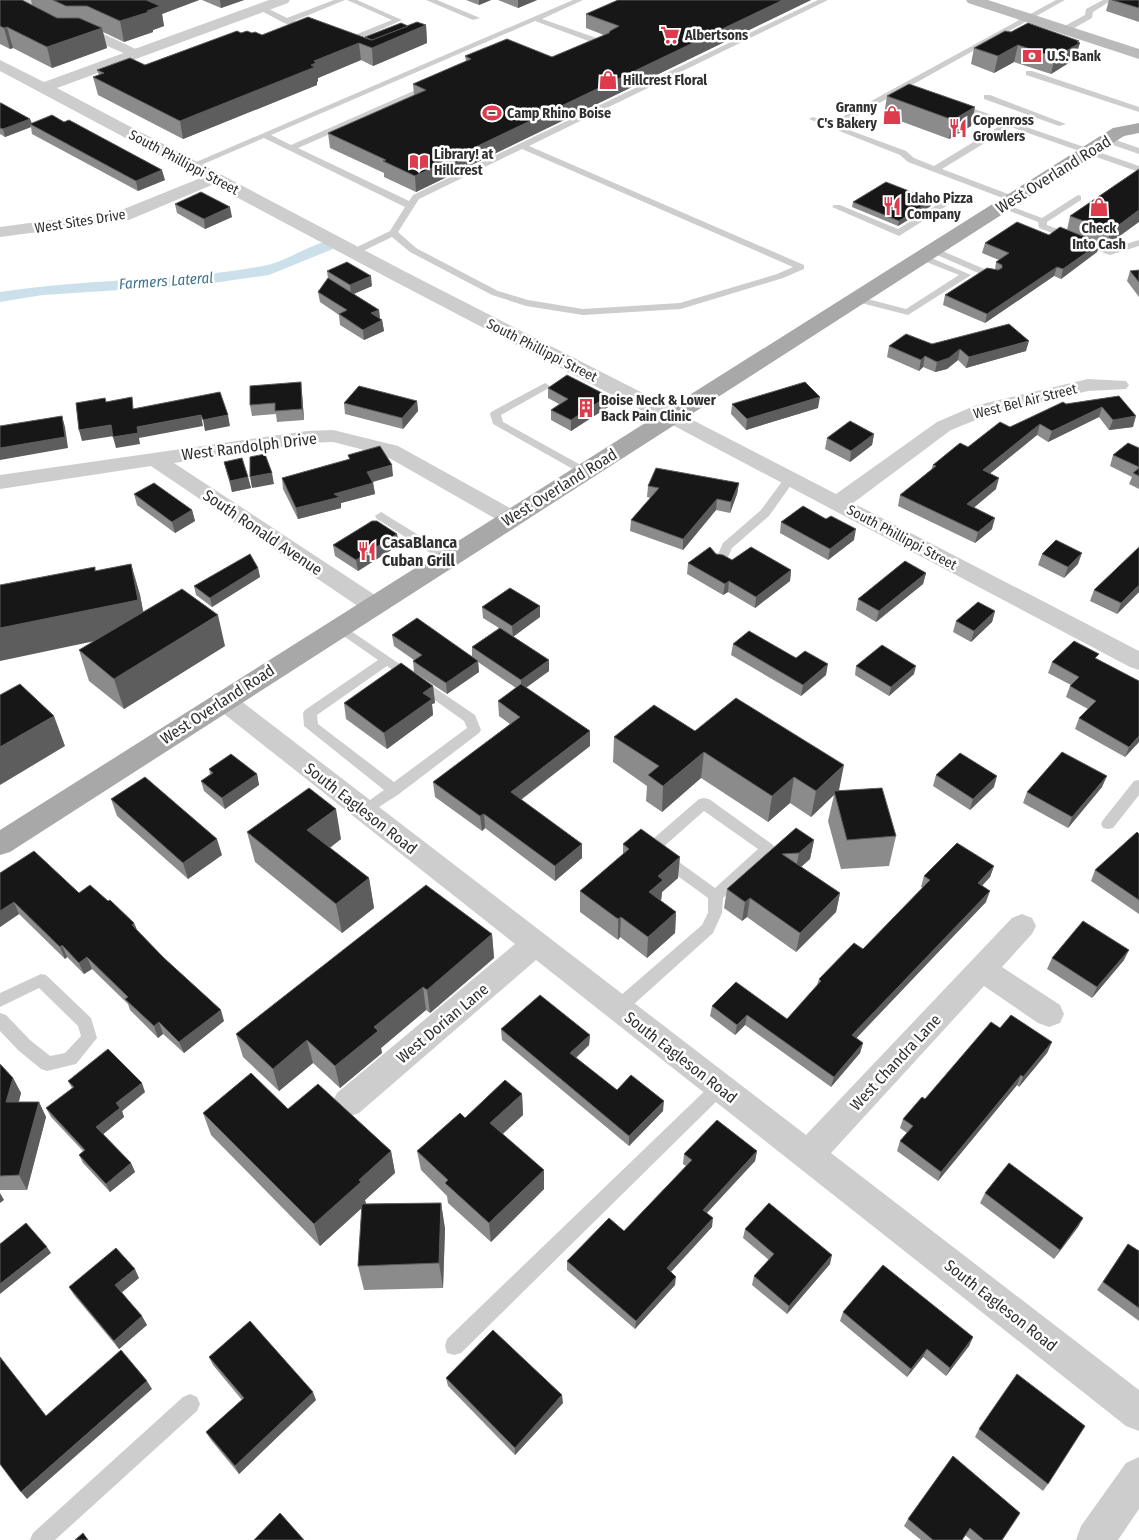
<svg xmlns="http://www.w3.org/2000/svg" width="1139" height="1540" font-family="'Fira Sans Condensed',sans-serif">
  <rect width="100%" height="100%" fill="#fff"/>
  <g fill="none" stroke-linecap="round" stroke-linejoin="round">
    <!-- canal -->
    <path fill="#cce0eb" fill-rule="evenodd" d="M327 241 333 243 335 246 333 249 269 275 199 285 43 295 0 302V292C87 278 176 282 263 266 285 262 305 247 327 241Z"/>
    <!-- service -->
    <g fill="#cdcdcd" fill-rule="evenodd">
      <polygon points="334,0 345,0 294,21 312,28 312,32 309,32 284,23 256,8 263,6 287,18"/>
      <polygon points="347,0 357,0 402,20 346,45 340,45 340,41 392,20"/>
      <polygon points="426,0 437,0 480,18 473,20"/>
      <path d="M573 0H583L542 19 608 42V46H602L535 21 271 135 291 145 427 85H433V89L298 148 409 201 413 195 818 0H828L529 146 804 265V269L783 278 681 309 583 315 526 306 492 295 410 252 392 237 357 254H351V250L390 231 405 207 264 138 194 168 187 166ZM522 149 793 267 777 274 680 303 583 309 528 300 498 291 416 248 398 232 419 199Z"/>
      <polygon points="1056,0 1065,0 838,126 906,151 914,158 934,166 1003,124 954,107 953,105 957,103 1139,166 1139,172 1011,127 942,169 1016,197 1017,199 1013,202 908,162 900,155 809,119 813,117 831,123"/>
      <polygon points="1103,0 1112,0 1093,12 1092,18 1067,32 1061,32 1061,28 1085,15 1086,9"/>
      <polygon points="1026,71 1032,71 1139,107 1139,112 1026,75"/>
      <polygon points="984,95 990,95 1066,124 1059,126 984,99"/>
      <polygon points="1107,137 1139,148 1139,154 1104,142 1103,140"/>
      <polygon points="953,195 956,196 956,200 899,236 832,207 834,205 840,205 898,229"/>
      <polygon points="1078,195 1081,196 1081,200 1047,222 1047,225 1110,249 1139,240 1139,246 1110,255 1107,254 1039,228 1038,222 997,206 1002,203 1005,204 1042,218"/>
      <polygon points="933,247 996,274 998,276 996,278 990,278 930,252 930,248"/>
      <polygon points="922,254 971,275 908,315 853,301 851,299 856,296 906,309 959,275 919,259 919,255"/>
      <polygon points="545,383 550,386 549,388 501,415 503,422 588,469 590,471 588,473 580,473 493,424 490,414 491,412"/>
      <polygon points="790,475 796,478 769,516 732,548 725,564 717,564 715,561 723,543 761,510 786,476"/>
      <polygon points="381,512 451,555 453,558 451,561 443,561 377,519 375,516"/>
      <path d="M339 623 475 715 481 730 479 733 399 794 365 816 360 815 358 811 360 807 384 790 304 726 303 713 305 710 378 660 335 630 333 627ZM387 666 464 721 467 728 394 782 318 724 317 715Z"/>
      <polygon points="1139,780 1139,795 1113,828 1108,829 1103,828 1101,824 1103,820 1134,781"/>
      <path d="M704 798 709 799 773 845 775 849 723 898 722 913 713 933 624 1013 618 1015 612 1013 610 1008 612 1003 702 925 708 913V898L646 853 644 849 646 845 699 799ZM704 811 758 849 715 888 661 849Z"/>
      <polygon points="41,974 46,975 91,1018 97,1038 76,1064 47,1071 41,1069 18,1050 0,1031 0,1013 6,1015 30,1040 50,1056 65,1053 81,1036 78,1026 39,988 0,1007 0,993"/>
      <polygon points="720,1080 726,1082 728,1087 726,1092 461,1353 454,1355 447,1353 445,1346 447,1339 714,1082"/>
      <polygon points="190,1394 197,1397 200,1404 197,1411 55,1540 30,1540 33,1533 183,1397"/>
    </g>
    <!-- minor -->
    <g fill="#cdcdcd" fill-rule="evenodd">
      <polygon points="19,0 40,0 38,3 31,5 31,9 70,28 91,28 140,51 142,54 140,57 135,58 84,36 63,36 19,14 17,11"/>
      <polygon points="213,173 219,174 221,178 219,182 129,220 0,237 0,227 119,211"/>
      <polygon points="1088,379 1126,381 1129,385 1126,389 1088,391 988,415 951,430 853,503 1139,651 1139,670 1130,667 663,420 660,416 663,412 670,410 677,412 836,494 937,422 974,406"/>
      <polygon points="333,430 398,446 519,513 522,518 519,523 511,525 503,523 384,455 333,442 307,443 174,463 381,599 385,605 381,611 373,613 365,611 151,466 0,489 0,475 307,431"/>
      <polygon points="223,691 232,694 806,1135 1012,918 1022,914 1032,918 1036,926 1032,934 1002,967 1060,1005 1064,1014 1060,1023 1049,1027 1038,1023 984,986 831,1153 1139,1390 1139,1431 1126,1426 536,960 359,1113 348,1117 337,1113 332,1103 337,1093 515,944 214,706 210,700 214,694"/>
      <polygon points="1139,1457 1139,1509 1118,1540 1076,1540 1081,1526 1126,1463"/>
    </g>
    <!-- tertiary -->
    <polygon fill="#cdcdcd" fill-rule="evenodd" points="269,0 290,0 288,3 57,88 404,271 678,411 681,416 678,421 670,422 662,421 390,279 0,71 0,60 44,82"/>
    <!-- secondary -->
    <polygon fill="#bababa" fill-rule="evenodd" points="966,0 988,0 1139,49 1139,59 968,3"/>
    <!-- primary -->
    <polygon fill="#a8a8a8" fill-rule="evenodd" points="1139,123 1139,133 1124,136 10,852 0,855 0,830 1113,128"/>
  </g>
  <!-- wall -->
  <g fill="#8b8b8b">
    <polygon points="0,0 32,5 31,0 199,0 162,14 164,26 153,30 153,32 124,42 103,32 107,48 52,68 13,48 10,49 0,44"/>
    <polygon points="202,0 244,0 221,8"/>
    <polygon points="466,0 491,0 479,5"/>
    <polygon points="498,0 537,0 518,8"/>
    <polygon points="811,0 416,192 384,177 384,173 330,148 328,133 414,95 413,84 466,61 465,56 552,57 604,35 586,28 586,14"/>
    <polygon points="1109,0 1139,0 1139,22 1106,11"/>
    <polygon points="426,25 427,43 373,66 361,60 318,78 318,81 317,82 317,85 183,139 98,95 93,77 99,75 97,70 145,65 241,33 252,33 262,35 365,38 365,37 408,26"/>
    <polygon points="1011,32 1079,42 1075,59 1051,74 1014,62 994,73 971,64 974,48"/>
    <polygon points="887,96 971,126 949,139 884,115"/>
    <polygon points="0,103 30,119 32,123 165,180 138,191 32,134 31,127 5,137 0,134"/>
    <polygon points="1139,169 1106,246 1100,243 1097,252 1061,279 1054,276 985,323 943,305 945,295 995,270 996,262 999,260 982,253 985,243 1049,235 1067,230 1070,216"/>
    <polygon points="853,202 931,206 898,226 852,207"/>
    <polygon points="175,204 232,217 205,229 177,213"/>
    <polygon points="1139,270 1139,297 1127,281 1130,271"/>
    <polygon points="327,271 372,286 354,294 379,310 380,319 382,320 384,331 364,340 340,325 339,315 320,302 318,292 328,278"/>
    <polygon points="932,344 1026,351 966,368 958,360 947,369 935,372 923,367 919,371 887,357 889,346"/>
    <polygon points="548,388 608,407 571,431 551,420 551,410 559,404 548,398"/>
    <polygon points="302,393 304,420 277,422 276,414 252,416 250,405"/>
    <polygon points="1119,396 1133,427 1109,430 1099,417 1048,442 1037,435 990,473 996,489 973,508 992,529 975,543 898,506 900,495 931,470 933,465 968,447 1010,427 1066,404"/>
    <polygon points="417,401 418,411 403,429 345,414 344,403"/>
    <polygon points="732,404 818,408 746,430 731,414"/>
    <polygon points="874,434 872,445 850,462 825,449 827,438"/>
    <polygon points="1139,448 1139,489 1129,484 1132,477 1110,466 1113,455"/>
    <polygon points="348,455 393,476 373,482 375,494 341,503 341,508 298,519 283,489 282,478 349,459"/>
    <polygon points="224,462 248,477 251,488 232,492"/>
    <polygon points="739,483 737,494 730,513 716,510 683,550 630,531 631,520 651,498 647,497 648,486"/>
    <polygon points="134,494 192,510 195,521 175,533 137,505"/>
    <polygon points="781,522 854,540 828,560 780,533"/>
    <polygon points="397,534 399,545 358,571 335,556 333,545"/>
    <polygon points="716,554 732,560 791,570 790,581 755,608 728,592 723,595 687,574 688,563"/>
    <polygon points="1042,554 1078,564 1064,578 1038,565"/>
    <polygon points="131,564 140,595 143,612 225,646 124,709 89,681 79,650 94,641 96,571"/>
    <polygon points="258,568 260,577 212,607 196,595 194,586"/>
    <polygon points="926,573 923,584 876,622 856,610 858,599"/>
    <polygon points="1094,590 1139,592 1117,614 1090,601"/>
    <polygon points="540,606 540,617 513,636 549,671 526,688 590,731 590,746 521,800 582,858 555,881 485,828 482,831 435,797 433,782 510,724 499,716 498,701 516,688 478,662 479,672 447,694 414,672 413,661 414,660 394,646 392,635 472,656 472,647 499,628 483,618 482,607"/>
    <polygon points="995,611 992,622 971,642 953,632 956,621"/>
    <polygon points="733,644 796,658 826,675 801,696 731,655"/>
    <polygon points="1097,659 1139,681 1139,742 1125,757 1075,729 1079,718 1088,709 1066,697 1070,686 1071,685 1048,673 1052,662"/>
    <polygon points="856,666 914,674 889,696 855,675"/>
    <polygon points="433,686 435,703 432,704 433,715 387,749 346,719 344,703"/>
    <polygon points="695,731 839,790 896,836 889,866 841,869 828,821 834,795 811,817 790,803 768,822 701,778 662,812 646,801 647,786 613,762 614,737"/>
    <polygon points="209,769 257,774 259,785 225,809 204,791 201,781 210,774"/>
    <polygon points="936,775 994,787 970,810 933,786"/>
    <polygon points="1102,787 1068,828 1023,803 1027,792"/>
    <polygon points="111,799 222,855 188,879 117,816"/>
    <polygon points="796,828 814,840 810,859 801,867 840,893 836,912 796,952 747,917 742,921 724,908 727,889"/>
    <polygon points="247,832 341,839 330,848 369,878 374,908 342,933 255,862"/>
    <polygon points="1139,834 1139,914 1091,881 1095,870"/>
    <polygon points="623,844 678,878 662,892 661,901 676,912 675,933 647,958 620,937 618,940 580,912 580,891 623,854"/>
    <polygon points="994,866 990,877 982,886 986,902 856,1038 863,1043 860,1053 831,1087 745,1025 735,1035 710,1016 712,1006 787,1019 817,985 819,979 863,949 923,888 921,887 924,876"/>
    <polygon points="0,873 79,893 134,923 137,930 224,1021 184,1053 163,1034 158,1038 130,1010 128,1004 92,969 84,974 67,957 65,959 19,914 0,927"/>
    <polygon points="492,934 494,958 430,1013 426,1010 381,1048 382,1053 340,1088 313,1063 279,1091 243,1057 236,1034"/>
    <polygon points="1052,958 1124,960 1092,998 1047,969"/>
    <polygon points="1000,1028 1052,1042 1047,1053 1019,1087 1017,1085 938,1181 897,1151 900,1141 907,1133 900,1128 903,1119 925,1099"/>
    <polygon points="501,1029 590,1035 589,1045 576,1058 617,1090 663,1111 629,1146 502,1040"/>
    <polygon points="0,1064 13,1078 21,1093 19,1102 39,1102 46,1117 27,1190 0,1190"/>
    <polygon points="68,1081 145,1092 122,1111 124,1117 103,1134 131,1163 135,1172 110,1192 83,1163 79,1155 83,1151 51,1117 46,1108 72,1088"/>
    <polygon points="522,1094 523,1115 502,1134 544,1170 544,1189 491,1242 448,1203 447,1196 421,1170 417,1151 465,1118"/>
    <polygon points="288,1109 391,1151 395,1173 365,1200 366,1204 441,1203 445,1229 443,1288 364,1290 358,1266 362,1208 320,1246 211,1135 203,1113"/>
    <polygon points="757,1151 755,1161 707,1213 712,1227 671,1272 675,1285 635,1329 567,1270 567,1261 624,1231 686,1166 683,1164 684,1154"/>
    <polygon points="985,1193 1083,1218 1078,1227 1054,1259 980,1203"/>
    <polygon points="745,1229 830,1264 787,1314 752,1285 754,1276 769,1260 743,1238"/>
    <polygon points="1128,1244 1139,1251 1139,1321 1097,1290"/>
    <polygon points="139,1278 122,1292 147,1325 119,1349 74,1295 69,1287"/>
    <polygon points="843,1312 973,1337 969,1346 946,1376 923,1357 907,1377 840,1321"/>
    <polygon points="209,1357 316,1400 239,1474 211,1440 206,1432 242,1400 213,1365"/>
    <polygon points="446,1378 563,1403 515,1455 448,1386"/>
    <polygon points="979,1429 1048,1484 1043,1491 975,1437"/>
    <polygon points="953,1456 1002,1540 971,1540 965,1535 962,1540 921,1540 904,1526 908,1519"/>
  </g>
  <!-- shaded-wall -->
  <g fill="#5d5d5d">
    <polygon points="144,0 199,0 162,14 164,26 153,30 153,32 124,42 120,21"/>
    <polygon points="220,0 244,0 221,8"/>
    <polygon points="479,0 491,0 479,5"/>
    <polygon points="518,0 537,0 518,8"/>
    <polygon points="783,0 811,0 416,192 415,176"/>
    <polygon points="426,25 427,43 373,66 372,48"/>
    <polygon points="7,27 13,48 10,49 4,28"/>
    <polygon points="102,28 107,48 52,68 47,47"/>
    <polygon points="1079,41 1078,43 1080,43 1075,59 1051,74 1055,57"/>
    <polygon points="359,43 361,60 318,78 318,81 317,82 317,85 183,139 180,121 311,65 314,61"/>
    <polygon points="1018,45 1014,62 994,73 998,56"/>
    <polygon points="975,107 971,126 949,139 953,120"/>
    <polygon points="30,119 32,125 30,124 31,127 5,137 3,129"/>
    <polygon points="162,170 165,180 138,191 136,181"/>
    <polygon points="932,200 931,206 898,226 899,221"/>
    <polygon points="230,207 232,217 205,229 204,219"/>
    <polygon points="1139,210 1139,222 1106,246 1111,231"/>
    <polygon points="1100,243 1097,252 1061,279 1063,269"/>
    <polygon points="1057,267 1054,276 985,323 987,314"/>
    <polygon points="371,276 372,286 351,295 350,285"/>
    <polygon points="379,310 380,320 371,313"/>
    <polygon points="382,320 384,331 364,340 363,330"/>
    <polygon points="1029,341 1026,351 966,368 969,357"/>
    <polygon points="960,349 958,360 947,369 935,372 937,362"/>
    <polygon points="925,356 923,367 919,371 921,360"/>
    <polygon points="301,382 302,393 304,420 302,409"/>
    <polygon points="608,396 608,407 571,431 571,420"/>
    <polygon points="820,397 818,408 746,430 747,419"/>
    <polygon points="417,401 418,411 403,429 402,418"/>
    <polygon points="1102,407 1099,417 1048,442 1052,431"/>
    <polygon points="201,415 203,426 139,438 140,444 116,448 113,437 137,427"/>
    <polygon points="228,415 230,426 205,431 203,420"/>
    <polygon points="62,416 65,427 68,448 0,460 0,448"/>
    <polygon points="1136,416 1133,427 1109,430 1113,420"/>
    <polygon points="1040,424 1037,435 981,481 983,470"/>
    <polygon points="111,425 114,436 82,441 79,430"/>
    <polygon points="874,434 872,445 850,462 851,451"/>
    <polygon points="392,465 393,476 368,483 367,472"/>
    <polygon points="272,473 274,484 252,488 250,477"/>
    <polygon points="248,477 251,488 232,492 230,481"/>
    <polygon points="999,478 996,489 964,516 967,504"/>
    <polygon points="373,483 375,494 341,503 341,508 298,519 296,508 334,494"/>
    <polygon points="739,483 737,494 730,513 731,502"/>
    <polygon points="717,499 716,510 683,550 683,539"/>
    <polygon points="192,510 195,521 175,533 172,522"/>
    <polygon points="995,518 992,529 975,543 978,532"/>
    <polygon points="856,529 854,540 828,560 830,549"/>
    <polygon points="397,534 399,545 358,571 356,560"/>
    <polygon points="1082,553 1078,564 1064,578 1068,567"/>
    <polygon points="131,564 140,595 147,630 0,661 0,628"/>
    <polygon points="258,568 260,577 212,607 210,598"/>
    <polygon points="791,570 790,581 755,608 756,597"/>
    <polygon points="926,573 923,584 876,622 879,611"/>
    <polygon points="729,581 728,592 723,595 725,584"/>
    <polygon points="1139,585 1139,592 1117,614 1121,603"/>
    <polygon points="540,606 540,617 513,637 512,626"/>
    <polygon points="995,611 992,622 971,642 974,631"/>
    <polygon points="218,615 225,646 124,709 114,679"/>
    <polygon points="549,660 549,671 521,691 521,680"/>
    <polygon points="478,661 479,672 447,694 446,683"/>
    <polygon points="828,664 826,675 801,696 803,685"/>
    <polygon points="916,666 914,674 889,696 891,687"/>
    <polygon points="433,686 435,703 432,704 433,715 387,749 384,733 423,693"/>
    <polygon points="54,716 65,746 0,785 0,747"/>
    <polygon points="590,731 590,746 511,807 511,792"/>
    <polygon points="1139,736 1139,742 1125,757 1129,747"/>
    <polygon points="704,752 701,778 662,812 663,786"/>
    <polygon points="844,765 839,790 834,791 834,795 811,817 816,791"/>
    <polygon points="257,774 259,785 225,809 222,798"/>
    <polygon points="997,776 994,787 970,810 973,799"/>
    <polygon points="1107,776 1102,787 1068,828 1072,817"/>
    <polygon points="794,777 790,803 768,822 772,796"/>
    <polygon points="336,809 341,839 313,860 307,830"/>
    <polygon points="484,814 485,828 482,831 480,816"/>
    <polygon points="217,839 222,855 188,879 183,863"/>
    <polygon points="814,840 810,859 795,872 799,853"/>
    <polygon points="582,844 582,858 555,881 555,866"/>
    <polygon points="680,857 678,878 662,892 661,901 648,913 649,892 658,876"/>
    <polygon points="994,866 990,877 974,894 978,883"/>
    <polygon points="369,878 374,908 342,933 336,904"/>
    <polygon points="990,891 986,902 849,1046 852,1035"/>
    <polygon points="840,893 836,912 796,952 800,933"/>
    <polygon points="750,898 747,917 742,921 745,902"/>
    <polygon points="14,902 19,914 0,927 0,911"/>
    <polygon points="676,912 675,933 647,958 648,937"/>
    <polygon points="621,917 620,937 618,940 618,919"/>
    <polygon points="134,923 139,935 132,925"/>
    <polygon points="492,934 494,958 430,1013 427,990"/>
    <polygon points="62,945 67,957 65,959 60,947"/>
    <polygon points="1129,950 1124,960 1092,998 1097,987"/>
    <polygon points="87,957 92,969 84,974 79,963"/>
    <polygon points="423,987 426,1010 381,1048 382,1053 340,1088 335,1066 374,1027"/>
    <polygon points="221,1010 224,1021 184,1053 179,1042"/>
    <polygon points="747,1015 745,1025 735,1035 737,1025"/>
    <polygon points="159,1022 163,1034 158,1038 154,1026"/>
    <polygon points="590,1035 589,1045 570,1063 570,1053"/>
    <polygon points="307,1040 313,1063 279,1091 273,1069"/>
    <polygon points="1052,1042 1047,1053 1019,1087 1023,1077"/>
    <polygon points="863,1043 860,1053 831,1087 834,1077"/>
    <polygon points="1021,1075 1017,1085 938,1181 941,1172"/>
    <polygon points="13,1078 21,1093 14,1117 6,1102"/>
    <polygon points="142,1083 145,1092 122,1111 124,1117 101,1136 96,1127 116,1103"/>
    <polygon points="522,1094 523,1115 492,1144 490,1123"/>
    <polygon points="664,1101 663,1111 629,1146 629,1136"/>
    <polygon points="39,1102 46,1117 27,1190 19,1175"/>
    <polygon points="391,1151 395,1173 365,1200 366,1204 320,1246 314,1224 359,1180"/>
    <polygon points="757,1151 755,1161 701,1219 703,1210"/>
    <polygon points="131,1163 135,1172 110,1192 106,1184"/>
    <polygon points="544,1170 544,1189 491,1242 489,1223"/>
    <polygon points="0,1193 4,1200 0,1203"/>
    <polygon points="441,1203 445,1229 443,1288 439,1263"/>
    <polygon points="713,1218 712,1227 666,1277 667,1268"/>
    <polygon points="1083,1218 1078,1227 1054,1259 1060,1250"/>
    <polygon points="47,1247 51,1253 0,1294 0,1284"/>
    <polygon points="832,1255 830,1264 787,1314 789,1306"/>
    <polygon points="135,1269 139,1278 120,1294 115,1285"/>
    <polygon points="676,1277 675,1285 635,1329 636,1321"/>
    <polygon points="142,1316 147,1325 119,1349 114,1341"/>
    <polygon points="973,1337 969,1346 946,1376 950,1368"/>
    <polygon points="927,1349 923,1357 907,1377 911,1369"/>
    <polygon points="147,1381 152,1389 27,1499 21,1492"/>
    <polygon points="313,1392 316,1400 239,1474 235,1466"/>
    <polygon points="562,1395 563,1403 515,1455 515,1448"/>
  </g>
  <!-- building -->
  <g fill="#171717" stroke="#5d5d5d">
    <polygon points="0,0 22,0 57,18 79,18 102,28 47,47 7,27 4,28 0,26"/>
    <polygon points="53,0 146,0 160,6 147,11 149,12 120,21 87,6 66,6"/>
    <polygon points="618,0 783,0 415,176 383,161 386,160 328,133 426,90 413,84 471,59 465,56 507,39 552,57 609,33 610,31 619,26 586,14"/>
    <polygon points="1112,0 1139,0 1139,8"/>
    <polygon points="308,17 371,40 417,22 426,25 372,48 359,43 314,61 316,63 311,65 315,67 180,121 93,77 104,73 97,70 130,58 145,65 237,31 241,33 247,31 252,33 255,32 262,35"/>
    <polygon points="401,23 408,26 372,40 365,37"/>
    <polygon points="1028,23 1079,41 1077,42 1080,43 1055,57 1018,45 998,56 974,48 1005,31 1011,32"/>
    <polygon points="909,84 975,107 953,120 887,96"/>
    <polygon points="0,103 1,103 30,119 3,129 0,128"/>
    <polygon points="52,115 64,122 69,120 162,170 136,181 30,124"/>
    <polygon points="1139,169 1139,210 1111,231 1070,216"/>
    <polygon points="886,182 932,200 899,221 853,202"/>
    <polygon points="201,192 230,207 204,219 175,204"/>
    <polygon points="1017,222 1049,235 1060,227 1100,243 1063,269 1057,267 987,314 945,295 987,268 998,270 1002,268 1002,265 996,262 1009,253 985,243"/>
    <polygon points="347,262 371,276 350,285 327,271"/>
    <polygon points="1139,270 1139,282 1130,271"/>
    <polygon points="328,278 379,310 371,313 382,320 363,330 339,314 347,310 318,292"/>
    <polygon points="1009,324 1029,341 969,357 960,349 949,358 937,362 925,356 921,360 889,346 906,334 932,344"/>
    <polygon points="567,375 608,396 571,420 551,410 568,399 548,388"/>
    <polygon points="301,382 302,409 275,411 275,403 250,405 250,386"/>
    <polygon points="805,382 820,397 747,419 732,404"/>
    <polygon points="359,386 417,401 402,418 344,403"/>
    <polygon points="220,392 228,415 203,420 201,415 137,427 138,433 113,437 111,425 79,430 76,403 105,398 106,402 132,397 133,409"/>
    <polygon points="1119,396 1136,416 1113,420 1102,407 1052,431 1040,424 983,470 999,478 967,504 995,518 978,532 900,495 936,466 933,465 960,443 968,447 1000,422 1010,427 1063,402 1066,404"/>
    <polygon points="62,416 65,437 0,448 0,426"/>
    <polygon points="850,421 874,434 851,451 827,438"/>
    <polygon points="1128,443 1139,448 1139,467 1113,455"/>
    <polygon points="380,446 392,465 367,472 373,483 334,494 340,497 296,508 282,478 350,459 348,455"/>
    <polygon points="265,454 272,473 250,477 250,457"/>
    <polygon points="242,458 248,477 230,481 224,462"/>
    <polygon points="656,468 739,483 731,502 717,499 683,539 631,520 659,488 648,486"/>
    <polygon points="1139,468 1139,476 1133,473"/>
    <polygon points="154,483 192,510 172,522 134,494"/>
    <polygon points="803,506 826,519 831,516 856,529 830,549 781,522"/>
    <polygon points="372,521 377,521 397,534 356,560 333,545"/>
    <polygon points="1056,540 1082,553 1068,567 1042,554"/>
    <polygon points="710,547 716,554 723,555 732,560 751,547 791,570 756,597 729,581 725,584 688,563"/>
    <polygon points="1139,547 1139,585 1121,603 1094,590"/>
    <polygon points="250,554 258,568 210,598 194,586"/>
    <polygon points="905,561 926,573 879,611 858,599"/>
    <polygon points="131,564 138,600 0,628 0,585 95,567 95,571"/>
    <polygon points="510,588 540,606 512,626 482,607"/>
    <polygon points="182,589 218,615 114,679 79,650"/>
    <polygon points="978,602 995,611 974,631 956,621"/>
    <polygon points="417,618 478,661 446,683 413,661 422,655 392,635"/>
    <polygon points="500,628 549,660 521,680 472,647"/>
    <polygon points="749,631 796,658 805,651 828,664 803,685 733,644"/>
    <polygon points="1074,641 1099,654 1095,658 1139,681 1139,736 1129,747 1079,718 1096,701 1070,686 1079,677 1052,662"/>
    <polygon points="882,645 916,666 891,687 856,666"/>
    <polygon points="401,663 433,686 423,693 432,699 384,733 344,703"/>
    <polygon points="20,684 54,716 0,747 0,695"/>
    <polygon points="521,684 590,731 511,792 582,844 555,866 484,814 480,816 433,782 520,717 498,701"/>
    <polygon points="736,698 844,765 816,791 794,777 772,796 704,752 663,786 648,775 659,766 614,737 654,705 695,731"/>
    <polygon points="1062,752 1107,776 1072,817 1027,792"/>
    <polygon points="960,753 997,776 973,799 936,775"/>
    <polygon points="231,754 257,774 222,798 201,781 213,773 209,769"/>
    <polygon points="145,777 217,839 183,863 111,799"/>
    <polygon points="309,788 336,809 307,830 369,878 336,904 247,832"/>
    <polygon points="882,788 896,836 847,840 834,791"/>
    <polygon points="796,828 814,840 799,853 782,854 840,893 800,933 750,898 745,902 727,889"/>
    <polygon points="641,829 680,857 658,876 663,880 649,892 676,912 648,937 621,917 618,919 580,891 629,849 623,844"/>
    <polygon points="1137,832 1139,834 1139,900 1095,870"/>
    <polygon points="957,843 994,866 978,883 990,891 852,1035 863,1043 834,1077 747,1015 737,1025 712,1006 736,982 787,1019 821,981 819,979 854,943 863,949 930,880 924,876"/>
    <polygon points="34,851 79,893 90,885 108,901 110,900 134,923 132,925 164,958 221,1010 179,1042 159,1022 154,1026 125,999 128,997 87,957 79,963 62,945 60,947 14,902 0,911 0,873"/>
    <polygon points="426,885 492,934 427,990 423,987 374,1027 378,1031 335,1066 307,1040 273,1069 236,1034"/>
    <polygon points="1083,921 1129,950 1097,987 1052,958"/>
    <polygon points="540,995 590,1035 570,1053 617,1090 631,1075 664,1101 629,1136 501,1029"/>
    <polygon points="1011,1015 1052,1042 1023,1077 1021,1075 941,1172 900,1141 913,1126 903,1119 922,1097 925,1099 991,1022 1000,1028"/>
    <polygon points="108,1049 142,1083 116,1103 120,1108 96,1127 131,1163 106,1184 79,1155 85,1150 46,1108 74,1087 68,1081"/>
    <polygon points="0,1064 13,1078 6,1102 39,1102 19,1175 0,1176"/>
    <polygon points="251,1073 288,1109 318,1084 391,1151 359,1180 361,1182 314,1224 203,1113"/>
    <polygon points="505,1080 522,1094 490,1123 544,1170 489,1223 445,1183 448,1180 417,1151 460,1113 465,1118"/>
    <polygon points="717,1120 757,1151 703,1210 713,1218 667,1268 676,1277 636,1321 567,1261 609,1218 624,1231 692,1160 684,1154"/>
    <polygon points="1009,1163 1083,1218 1060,1250 985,1193"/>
    <polygon points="441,1203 439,1263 358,1266 362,1204"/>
    <polygon points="769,1203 832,1255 789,1306 754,1276 774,1254 745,1229"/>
    <polygon points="26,1223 47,1247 0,1284 0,1244"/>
    <polygon points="1128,1244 1139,1251 1139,1308 1103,1282"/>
    <polygon points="116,1248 135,1269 115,1285 142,1316 114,1341 69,1287"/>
    <polygon points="883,1265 973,1337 950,1368 927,1349 911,1369 843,1312"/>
    <polygon points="250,1321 313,1392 235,1466 206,1432 244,1398 209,1357"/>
    <polygon points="493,1330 562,1395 515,1448 446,1378"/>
    <polygon points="121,1350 147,1381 21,1492 0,1464 0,1357 46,1416"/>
    <polygon points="1017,1374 1085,1426 1048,1484 979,1429"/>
    <polygon points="953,1456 1020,1513 1002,1540 984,1540 970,1528 962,1540 933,1540 908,1519"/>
    <polygon points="280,1513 304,1540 254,1540"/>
    <polygon points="83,1533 88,1540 75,1540"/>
  </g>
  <!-- icons -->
  <defs>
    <g id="supermarket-bare" transform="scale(1.5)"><path d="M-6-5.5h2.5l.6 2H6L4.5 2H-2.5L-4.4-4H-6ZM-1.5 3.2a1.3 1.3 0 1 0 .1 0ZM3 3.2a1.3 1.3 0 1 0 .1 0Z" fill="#de3b4c" stroke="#fff" stroke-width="2.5" paint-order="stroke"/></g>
    <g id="bank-bare" transform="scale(1.5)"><path d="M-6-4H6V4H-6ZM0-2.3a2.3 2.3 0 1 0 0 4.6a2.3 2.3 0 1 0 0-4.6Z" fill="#de3b4c" stroke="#fff" stroke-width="2.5" paint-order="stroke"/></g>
    <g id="shop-bare" transform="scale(1.5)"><path d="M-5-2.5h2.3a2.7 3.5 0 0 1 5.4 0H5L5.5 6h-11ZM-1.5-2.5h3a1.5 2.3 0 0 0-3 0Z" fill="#de3b4c" stroke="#fff" stroke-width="2.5" paint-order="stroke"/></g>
    <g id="stadium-bare" transform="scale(1.5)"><path d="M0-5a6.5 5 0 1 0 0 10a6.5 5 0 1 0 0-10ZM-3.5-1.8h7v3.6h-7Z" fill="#de3b4c" stroke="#fff" stroke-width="2.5" paint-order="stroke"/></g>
    <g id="restaurant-bare" transform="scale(1.5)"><path d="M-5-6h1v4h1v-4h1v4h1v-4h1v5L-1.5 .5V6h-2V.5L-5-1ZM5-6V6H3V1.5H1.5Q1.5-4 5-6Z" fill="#de3b4c" stroke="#fff" stroke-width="2.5" paint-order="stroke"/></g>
    <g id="library-bare" transform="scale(1.5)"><path d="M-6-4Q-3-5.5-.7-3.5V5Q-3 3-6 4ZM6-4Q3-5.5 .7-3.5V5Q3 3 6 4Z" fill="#de3b4c" stroke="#fff" stroke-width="2.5" paint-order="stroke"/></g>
    <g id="building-bare" transform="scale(1.5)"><path d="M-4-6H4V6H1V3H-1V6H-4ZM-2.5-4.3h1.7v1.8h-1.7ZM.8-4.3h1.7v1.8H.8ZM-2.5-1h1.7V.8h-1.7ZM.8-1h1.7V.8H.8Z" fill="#de3b4c" stroke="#fff" stroke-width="2.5" paint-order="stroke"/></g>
  </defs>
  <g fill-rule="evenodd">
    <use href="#supermarket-bare" x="670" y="35"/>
    <use href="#bank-bare" x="1032" y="56"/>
    <use href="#shop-bare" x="608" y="80"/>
    <use href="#stadium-bare" x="492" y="113"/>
    <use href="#shop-bare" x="892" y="115"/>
    <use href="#restaurant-bare" x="958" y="128"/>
    <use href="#library-bare" x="419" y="162"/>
    <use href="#restaurant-bare" x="892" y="206"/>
    <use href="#shop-bare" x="1099" y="207"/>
    <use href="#building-bare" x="586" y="408"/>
    <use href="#restaurant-bare" x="367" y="551"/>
  </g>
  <g text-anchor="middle" stroke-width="5" stroke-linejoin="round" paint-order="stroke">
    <!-- far-poi labels -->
    <g font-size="14" font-weight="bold" fill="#303030" stroke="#fff" text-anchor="start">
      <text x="685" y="40">Albertsons</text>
      <text x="1047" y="61">U.S. Bank</text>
      <text x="623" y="85">Hillcrest Floral</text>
      <text x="877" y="112" text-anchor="end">Granny<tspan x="877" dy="16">C's Bakery</tspan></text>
      <text x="507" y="118">Camp Rhino Boise</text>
      <text x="973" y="125">Copenross<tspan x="973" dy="16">Growlers</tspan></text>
      <text x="434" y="159">Library! at<tspan x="434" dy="16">Hillcrest</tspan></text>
      <text x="907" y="203">Idaho Pizza<tspan x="907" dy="16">Company</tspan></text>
      <text x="1099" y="233" text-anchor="middle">Check<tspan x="1099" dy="16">Into Cash</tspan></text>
      <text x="601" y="405">Boise Neck &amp; Lower<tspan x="601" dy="16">Back Pain Clinic</tspan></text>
    </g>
    <!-- far-street labels -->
    <g font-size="14" fill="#303030" stroke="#fff">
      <text transform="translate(184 162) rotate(28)" y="5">South Phillippi Street</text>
      <text transform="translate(80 221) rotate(-9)" y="5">West Sites Drive</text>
      <text transform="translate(542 350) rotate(27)" y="5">South Phillippi Street</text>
      <text transform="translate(1025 401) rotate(-14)" y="5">West Bel Air Street</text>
      <text transform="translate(902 537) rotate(28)" y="5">South Phillippi Street</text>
    </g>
    <!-- far-water labels -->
    <g font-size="15" font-style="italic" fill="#417390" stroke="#fff">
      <text transform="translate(166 281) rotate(-4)" y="5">Farmers Lateral</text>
    </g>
    <!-- street labels -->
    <g font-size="16" fill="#303030" stroke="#fff">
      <text transform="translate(1053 174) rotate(-32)" y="6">West Overland Road</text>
      <text transform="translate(249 446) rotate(-7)" y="6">West Randolph Drive</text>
      <text transform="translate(559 487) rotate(-32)" y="6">West Overland Road</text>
      <text transform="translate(263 532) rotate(34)" y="6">South Ronald Avenue</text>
      <text transform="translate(217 704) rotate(-33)" y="6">West Overland Road</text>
      <text transform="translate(361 808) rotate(38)" y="6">South Eagleson Road</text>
      <text transform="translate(442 1023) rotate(-40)" y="6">West Dorian Lane</text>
      <text transform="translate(681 1057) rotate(38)" y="6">South Eagleson Road</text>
      <text transform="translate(895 1062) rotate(-47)" y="6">West Chandra Lane</text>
      <text transform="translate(1001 1305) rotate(38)" y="6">South Eagleson Road</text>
    </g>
    <!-- poi labels -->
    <g font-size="16" font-weight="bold" fill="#303030" stroke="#fff" text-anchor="start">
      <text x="382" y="548">CasaBlanca<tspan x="382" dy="18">Cuban Grill</tspan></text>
    </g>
  </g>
</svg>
